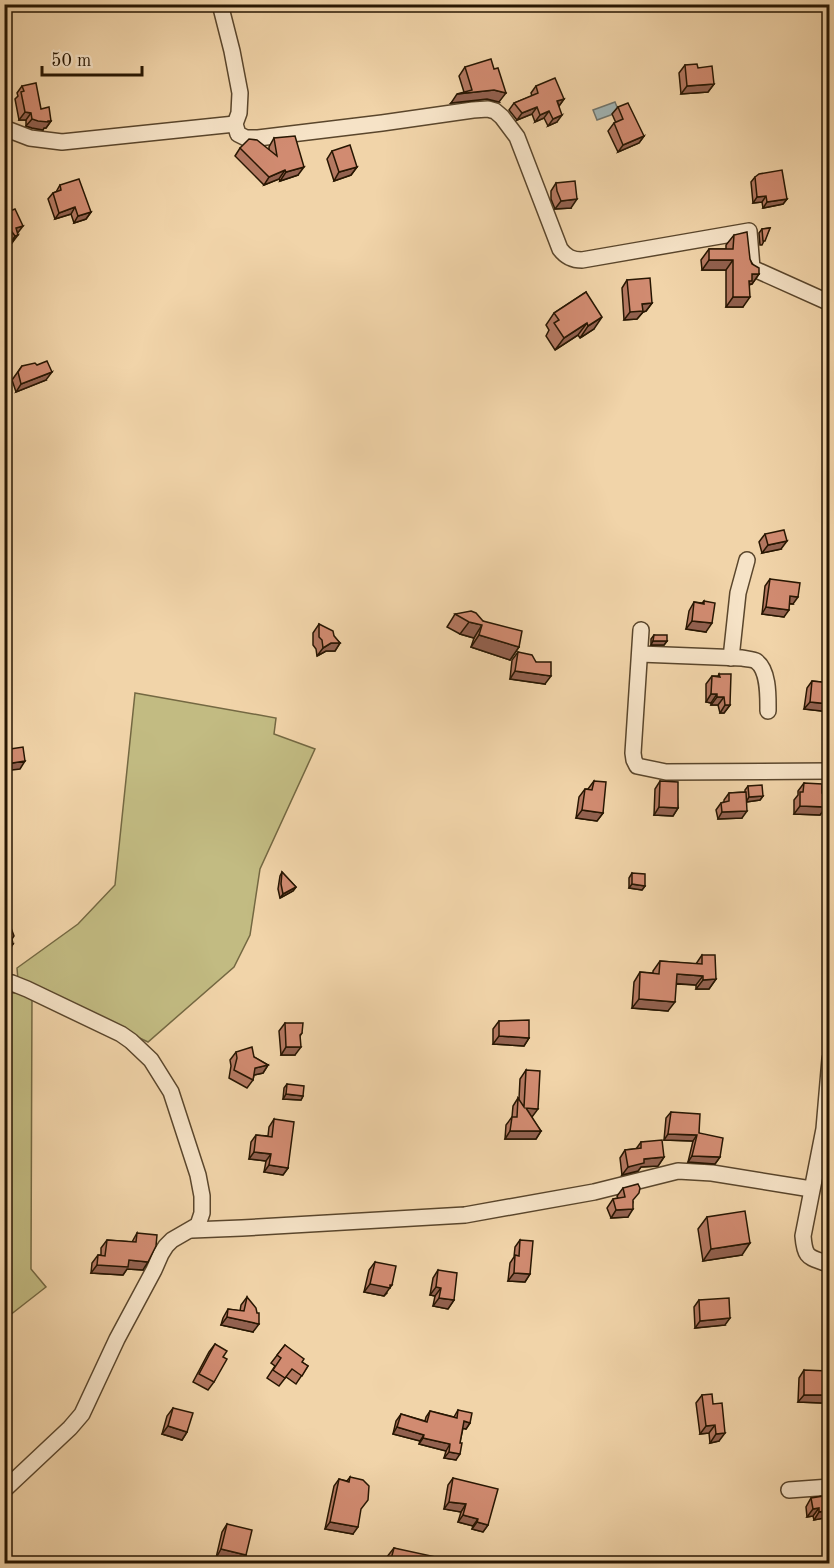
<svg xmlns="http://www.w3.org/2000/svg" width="834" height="1568" font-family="'Old Standard TT',serif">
  <rect width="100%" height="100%" fill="#f1d4a9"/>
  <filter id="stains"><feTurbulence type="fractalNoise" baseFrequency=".00333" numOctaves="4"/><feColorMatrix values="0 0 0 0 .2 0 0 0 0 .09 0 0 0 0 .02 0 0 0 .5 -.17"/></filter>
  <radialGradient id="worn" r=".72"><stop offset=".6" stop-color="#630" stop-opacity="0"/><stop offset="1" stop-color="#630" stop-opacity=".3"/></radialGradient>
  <!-- green -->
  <g fill="#c2bb82" stroke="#746842" stroke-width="1.5">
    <polygon points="135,693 276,718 274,734 315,749 260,869 250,935 234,967 148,1042 18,980 17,968 78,924 115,885"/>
    <polygon points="5,992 32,995 31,1269 46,1287 5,1319"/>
  </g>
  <!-- water -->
  <polygon fill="#a1b5b5" stroke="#70756d" stroke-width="1.5" points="615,102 619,112 597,120 593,110"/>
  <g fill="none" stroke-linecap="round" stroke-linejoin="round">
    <!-- minor casing -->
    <g stroke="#5a462c" stroke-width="18">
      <g id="minor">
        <path d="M220 4 232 51 240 93 239 113 235 124 238 134 246 138H258L382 123 473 110 488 109 495 111 502 117 517 137 560 249C566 257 572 260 582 260L749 231 752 268 830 303"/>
        <polyline points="4,128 30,138 62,142 235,124"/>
        <polyline points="641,630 633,753 634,760 637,766 666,772 830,771"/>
        <path d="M640 654 742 658C746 659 753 659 756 661 769 670 768 697 768 711"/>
        <polyline points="731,658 738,593 747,560"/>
        <polyline points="4,982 12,983 27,989 121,1034 131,1041 151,1060 171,1092 198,1175 202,1196 202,1213 198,1225 172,1240 166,1246 161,1254 154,1270 117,1339 82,1414 70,1428 4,1490"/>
        <path d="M830 1059 824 1129 803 1236C805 1261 810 1256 830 1265"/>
        <polyline points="192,1230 242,1228 465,1215 594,1192 678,1171 712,1173 811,1189"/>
        <polyline points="789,1490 830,1487"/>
      </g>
    </g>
    <!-- minor -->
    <use href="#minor" stroke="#f6e3c7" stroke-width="15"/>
  </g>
  <!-- wall -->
  <g fill="#b47861" stroke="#271602" stroke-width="1.5">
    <polygon points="685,65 714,84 708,92 681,94 679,73"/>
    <polygon points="465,67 499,102 487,99 451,103 464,92 459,76"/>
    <polygon points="22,86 51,121 46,128 44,128 43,130 32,128 26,126 26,120 19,120 15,99 18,96 17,93"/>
    <polygon points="536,86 564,99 559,106 557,122 548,126 544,118 535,122 532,114 517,120 509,110 514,103 532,96 531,93"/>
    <polygon points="618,107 644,136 639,143 618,152 608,131 614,123 616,123 612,114"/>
    <polygon points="274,138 298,175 280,181 279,179 264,185 235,156 240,148 269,150 269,147"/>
    <polygon points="332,151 357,167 351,175 334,181 327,159"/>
    <polygon points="755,177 787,199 783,204 763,208 762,202 753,203 751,182"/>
    <polygon points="556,183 571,208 555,209 551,199 551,191"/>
    <polygon points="60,185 91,212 86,219 74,223 71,214 55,219 48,199 53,193 56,192"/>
    <polygon points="4,194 17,234 12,243 10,244 4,237"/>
    <polygon points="770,228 762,245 760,245 759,233 762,229"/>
    <polygon points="734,235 759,274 752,284 749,285 743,307 726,307 726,270 702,270 701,260 709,249 726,249 726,245"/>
    <polygon points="627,280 652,303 646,311 643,312 637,319 624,320 622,288"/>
    <polygon points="586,292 594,329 580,338 578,335 555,350 546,336 549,330 546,325 554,313"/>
    <polygon points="830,325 830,343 823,341"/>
    <polygon points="22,366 46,380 16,392 12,380"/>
    <polygon points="765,534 781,549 762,553 759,542"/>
    <polygon points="770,579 793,604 789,604 784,617 762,614 765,586"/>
    <polygon points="704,601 706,632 686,629 689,611 694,602 702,603"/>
    <polygon points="455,614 483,621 519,647 510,660 471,647 474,638 460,634 447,627"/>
    <polygon points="319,624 334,636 340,643 335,651 326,651 317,656 316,649 313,645 313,633"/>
    <polygon points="654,635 667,641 664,645 651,645 651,639"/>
    <polygon points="518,652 536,662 545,684 510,679 512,660"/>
    <polygon points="719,674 730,705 724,713 720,713 718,705 711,705 711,703 706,702 706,684 712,676 718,676"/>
    <polygon points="812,681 830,683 830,712 804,709 807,688"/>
    <polygon points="594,781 603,813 597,821 576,818 579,797 585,789 588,789"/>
    <polygon points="660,781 677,794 678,808 673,816 654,815 655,789"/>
    <polygon points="804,783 822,793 826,807 820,815 794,814 794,800 798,795 798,791"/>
    <polygon points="748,786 763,796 760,800 746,802 742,818 718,819 716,810 721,803 724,802 724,800 729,793 745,792 745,790"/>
    <polygon points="282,872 296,887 293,891 280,898 278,889 280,876"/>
    <polygon points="632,873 645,886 642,890 629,888 629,878"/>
    <polygon points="702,955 716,979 709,989 696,989 696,985 676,984 668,1011 632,1008 634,982 640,972 653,973 653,971 660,961 696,964"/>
    <polygon points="830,963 830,987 826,987 826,969"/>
    <polygon points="499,1021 529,1038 524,1046 493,1044 493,1029"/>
    <polygon points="285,1023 302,1033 300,1036 295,1055 281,1055 279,1031"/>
    <polygon points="236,1052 254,1057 268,1065 263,1073 254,1075 253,1080 247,1088 229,1078 231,1066 230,1060"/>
    <polygon points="526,1070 532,1117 531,1117 541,1131 536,1139 505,1139 506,1125 512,1117 513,1106 518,1098 519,1099 520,1079"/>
    <polygon points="287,1084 303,1096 301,1100 283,1099 284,1088"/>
    <polygon points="671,1112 699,1133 720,1157 715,1164 688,1162 693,1141 664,1140 666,1118"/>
    <polygon points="274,1119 288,1168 283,1175 264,1172 266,1161 249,1159 251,1142 256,1135 268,1136 269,1127"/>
    <polygon points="641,1142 664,1157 658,1166 641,1167 638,1171 622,1175 620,1158 625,1150 636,1149"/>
    <polygon points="623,1188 633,1202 628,1217 611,1218 607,1208 613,1199 618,1198 617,1196"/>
    <polygon points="707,1217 742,1255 703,1261 698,1229"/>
    <polygon points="137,1233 143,1270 127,1269 123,1275 91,1273 92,1263 98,1255 101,1255 101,1248 107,1240 132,1242"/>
    <polygon points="520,1240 530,1274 525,1282 508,1281 510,1263 514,1257 515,1247"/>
    <polygon points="375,1262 387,1293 384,1296 364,1292 369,1270"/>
    <polygon points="438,1270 454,1300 448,1309 433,1306 435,1296 430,1295 433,1278"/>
    <polygon points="247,1297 253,1332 221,1325 223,1318 228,1309 240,1311 241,1305"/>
    <polygon points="699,1300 725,1325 695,1328 694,1307"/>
    <polygon points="215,1344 223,1357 214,1382 208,1390 193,1382 209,1352"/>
    <polygon points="285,1345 302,1362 308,1366 296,1384 286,1377 279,1386 267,1378 275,1366 271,1363"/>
    <polygon points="804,1370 822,1403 798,1402 799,1378"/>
    <polygon points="702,1395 713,1404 719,1441 710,1443 709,1433 700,1434 696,1403"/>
    <polygon points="173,1408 187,1432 182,1440 162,1434 167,1416"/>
    <polygon points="458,1410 470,1423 466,1429 463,1428 456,1460 444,1458 446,1451 419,1444 420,1441 393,1434 396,1421 401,1414 425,1421 426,1417 430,1411 454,1417"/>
    <polygon points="350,1477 353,1534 325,1529 334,1486 339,1479 347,1481"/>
    <polygon points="453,1478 488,1525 483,1532 472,1529 473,1526 458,1522 461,1512 444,1509 448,1485"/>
    <polygon points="830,1495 830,1517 814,1520 813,1516 807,1517 806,1507 811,1498"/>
    <polygon points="227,1524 246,1555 240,1563 216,1558 222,1532"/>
    <polygon points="394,1548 435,1563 385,1563 386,1558"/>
  </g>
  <!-- shaded-wall -->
  <g fill="#92614f" stroke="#271602" stroke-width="1.5">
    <polygon points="714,84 708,92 681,94 687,86"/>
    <polygon points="494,90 506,93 499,102 487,99 451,103 457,94"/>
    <polygon points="564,99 559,106 557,101"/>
    <polygon points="537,107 532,114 517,120 522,113"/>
    <polygon points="549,111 544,118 535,122 540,115"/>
    <polygon points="25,112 31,113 26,120 19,120"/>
    <polygon points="562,115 557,122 548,126 553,119"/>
    <polygon points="32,119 48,121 51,121 46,128 44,128 43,130 32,128 26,126"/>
    <polygon points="644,136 639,143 618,152 623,145"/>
    <polygon points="304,167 298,175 280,181 286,172"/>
    <polygon points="357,167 351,175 334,181 339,172"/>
    <polygon points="285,170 279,179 264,185 269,177"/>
    <polygon points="766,196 762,202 753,203 757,197"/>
    <polygon points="577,199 571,208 555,209 561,201"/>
    <polygon points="787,199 783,204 763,208 767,202"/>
    <polygon points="75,207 71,214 55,219 59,213"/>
    <polygon points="91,212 86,219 74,223 78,216"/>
    <polygon points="23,226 17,234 16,228"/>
    <polygon points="18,235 12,243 10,244 15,236"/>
    <polygon points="709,260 733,260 726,270 702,270"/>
    <polygon points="752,274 759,274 752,284 750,284 745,292"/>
    <polygon points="733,297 750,297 743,307 726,307"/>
    <polygon points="652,303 646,311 643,312 637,319 624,320 630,312 642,304"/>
    <polygon points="602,317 594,329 580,338 588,326"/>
    <polygon points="587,323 578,335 555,350 564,338"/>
    <polygon points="829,333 830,334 830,343 823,341"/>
    <polygon points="52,372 46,380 16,392 21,384"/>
    <polygon points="787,541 781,549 762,553 768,545"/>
    <polygon points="790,596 798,597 793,604 786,603"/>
    <polygon points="766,607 789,610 784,617 762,614"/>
    <polygon points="692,621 712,623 706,632 686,629"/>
    <polygon points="469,622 482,625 474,638 460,634"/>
    <polygon points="479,635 519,647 510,660 471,647"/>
    <polygon points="653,641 667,641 664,645 651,645"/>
    <polygon points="331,643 340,643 335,651 326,651 317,656 323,648"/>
    <polygon points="515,671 551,676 545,684 510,679"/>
    <polygon points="711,694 717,694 711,703 706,702"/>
    <polygon points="717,697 724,697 718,705 711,705"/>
    <polygon points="810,702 830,704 830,712 804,709"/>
    <polygon points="725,705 730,705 724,713 720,713"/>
    <polygon points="25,761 20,769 4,771 4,766 6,764"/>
    <polygon points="763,796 760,800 746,802 749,797"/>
    <polygon points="800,806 826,807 820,815 794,814"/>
    <polygon points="659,807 678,808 673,816 654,815"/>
    <polygon points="582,810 603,813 597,821 576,818"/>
    <polygon points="747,811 742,818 718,819 722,812"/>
    <polygon points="632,884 645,886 642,890 629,888"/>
    <polygon points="296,887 293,891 280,898 283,894"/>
    <polygon points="13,944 8,952 4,953 4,947"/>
    <polygon points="677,974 703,976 696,985 670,983"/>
    <polygon points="716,979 709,989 696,989 703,980"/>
    <polygon points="639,999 675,1002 668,1011 632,1008"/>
    <polygon points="499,1036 529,1038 524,1046 493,1044"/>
    <polygon points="286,1047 301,1047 295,1055 281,1055"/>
    <polygon points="268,1065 263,1073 249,1076 255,1068"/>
    <polygon points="286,1094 303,1096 301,1100 283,1099"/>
    <polygon points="526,1108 538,1109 532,1117 520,1117"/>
    <polygon points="510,1131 541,1131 536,1139 505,1139"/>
    <polygon points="668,1134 697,1135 693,1141 664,1140"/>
    <polygon points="254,1152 271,1154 266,1161 249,1159"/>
    <polygon points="692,1156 720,1157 715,1164 688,1162"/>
    <polygon points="664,1157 658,1166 641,1167 638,1171 622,1175 628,1167 644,1159"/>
    <polygon points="269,1165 288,1168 283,1175 264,1172"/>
    <polygon points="633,1209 628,1217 611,1218 616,1210"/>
    <polygon points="750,1243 742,1255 703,1261 711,1249"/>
    <polygon points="129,1260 148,1262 143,1270 127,1269 123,1275 91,1273 97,1265"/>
    <polygon points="514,1273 530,1274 525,1282 508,1281"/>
    <polygon points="370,1284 390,1285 392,1285 384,1296 364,1292"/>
    <polygon points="436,1287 441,1288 435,1296 430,1295"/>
    <polygon points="439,1298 454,1300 448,1309 433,1306"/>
    <polygon points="227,1317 259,1324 253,1332 221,1325"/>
    <polygon points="730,1318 725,1325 695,1328 700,1321"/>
    <polygon points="804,1395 828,1395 822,1403 798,1402"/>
    <polygon points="464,1421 470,1423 466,1429 460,1428"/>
    <polygon points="715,1425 709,1433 700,1434 706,1426"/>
    <polygon points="168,1426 187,1432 182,1440 162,1434"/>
    <polygon points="397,1427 424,1435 420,1441 393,1434"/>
    <polygon points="725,1433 719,1441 710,1443 716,1434"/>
    <polygon points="423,1438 450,1444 446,1451 419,1444"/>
    <polygon points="449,1452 460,1454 456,1460 444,1458"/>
    <polygon points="449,1502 466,1504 461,1512 444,1509"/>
    <polygon points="819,1508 813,1516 807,1517 813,1509"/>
    <polygon points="830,1510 830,1517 814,1520 819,1512"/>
    <polygon points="463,1515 478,1519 473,1526 458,1522"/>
    <polygon points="330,1522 358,1527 353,1534 325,1529"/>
    <polygon points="477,1522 488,1525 483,1532 472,1529"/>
    <polygon points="221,1549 246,1555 240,1563 216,1558"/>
  </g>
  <!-- building -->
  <g fill="#d18b71" stroke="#271602" stroke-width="1.5">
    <polygon points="491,59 494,69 498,68 506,93 494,90 457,94 472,90 465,67"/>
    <polygon points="697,64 698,68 712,66 714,84 687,86 685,65"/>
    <polygon points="555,78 564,99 557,101 562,115 553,119 549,111 540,115 537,107 522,113 514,103 538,93 536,86"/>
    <polygon points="36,83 41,109 49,107 51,121 48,121 48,122 38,121 32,119 31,113 25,112 21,92 24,91 22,86"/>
    <polygon points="628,103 644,136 623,145 614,123 623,119 618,107"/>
    <polygon points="295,136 304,167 286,172 285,170 269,177 240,148 249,139 257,140 277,156 274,138"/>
    <polygon points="350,145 357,167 339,172 332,151"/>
    <polygon points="782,170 787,199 767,202 766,196 757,197 755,177 759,174"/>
    <polygon points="79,179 91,212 78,216 75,207 59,213 53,193 61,190 60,185"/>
    <polygon points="575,181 577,199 561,201 557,191 556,183"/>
    <polygon points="4,194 10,211 15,209 23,226 16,228 18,235 15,236 4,221"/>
    <polygon points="770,228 765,241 763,241 762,229"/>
    <polygon points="747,232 750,259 752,264 759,268 759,274 752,274 752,281 749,281 750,297 733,297 733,260 709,260 709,249 733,249 734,235"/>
    <polygon points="650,278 652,303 642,304 643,311 630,312 627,280"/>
    <polygon points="586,292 602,317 588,326 587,323 564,338 554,323 559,320 554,313"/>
    <polygon points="47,361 52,372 21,384 18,372 22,366 35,363 37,365"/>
    <polygon points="784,530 787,541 768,545 765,534"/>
    <polygon points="770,579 800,583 798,597 790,596 789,610 766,607"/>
    <polygon points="704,601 715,603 712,623 692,621 694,602 704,604"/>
    <polygon points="471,611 476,613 483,621 522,631 519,647 479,635 482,625 469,622 455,614"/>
    <polygon points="319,624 333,631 334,636 340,643 331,643 323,648 322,640 319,637"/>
    <polygon points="654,635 667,635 667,641 653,641"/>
    <polygon points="518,652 532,655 536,662 551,662 551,676 515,671"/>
    <polygon points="719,674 731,674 730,705 725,705 724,697 717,697 717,694 711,694 712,676 720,677"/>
    <polygon points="812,681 830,683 830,704 810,702"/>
    <polygon points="23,747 25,761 6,764 4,750"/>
    <polygon points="594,781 606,782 603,813 582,810 585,789 592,790"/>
    <polygon points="660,781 678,782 678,808 659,807"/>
    <polygon points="804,783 822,784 822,793 826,793 826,807 800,806 800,792 803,792"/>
    <polygon points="762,785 763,796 749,797 748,786"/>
    <polygon points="746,792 747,811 722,812 721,803 729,801 729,793"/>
    <polygon points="282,872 296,887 283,894 281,884"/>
    <polygon points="632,873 645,874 645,886 632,884"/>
    <polygon points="4,912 5,912 14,936 12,939 13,944 4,947"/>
    <polygon points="702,955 715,955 716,979 703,980 703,976 677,974 675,1002 639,999 640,972 659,974 660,961 702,964"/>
    <polygon points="529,1020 529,1038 499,1036 499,1021"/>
    <polygon points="285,1023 303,1023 302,1033 300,1035 301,1047 286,1047"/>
    <polygon points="252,1047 254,1057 268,1065 255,1068 253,1080 234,1070 237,1058 236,1052"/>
    <polygon points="526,1070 540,1071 538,1109 526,1108 541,1131 510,1131 512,1117 517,1117 518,1098 524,1107"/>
    <polygon points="287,1084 304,1086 303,1096 286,1094"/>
    <polygon points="671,1112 700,1114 699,1133 723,1138 720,1157 692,1156 697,1135 668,1134"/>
    <polygon points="274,1119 294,1122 288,1168 269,1165 271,1154 254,1152 256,1135 272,1137"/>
    <polygon points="662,1140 664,1157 644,1159 644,1163 628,1167 625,1150 641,1148 641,1142"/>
    <polygon points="638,1184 640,1188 639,1193 633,1200 633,1209 616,1210 613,1199 625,1197 623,1188"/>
    <polygon points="745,1211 750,1243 711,1249 707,1217"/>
    <polygon points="137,1233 157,1235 156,1246 148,1262 129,1260 128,1267 97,1265 98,1255 105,1256 107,1240 136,1242"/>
    <polygon points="520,1240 533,1241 530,1274 514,1273 515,1255 519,1256"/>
    <polygon points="375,1262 396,1266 392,1285 390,1285 390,1288 370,1284"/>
    <polygon points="438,1270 457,1273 454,1300 439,1298 441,1288 436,1287"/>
    <polygon points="247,1297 256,1308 257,1313 259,1313 259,1324 227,1317 228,1309 244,1311"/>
    <polygon points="729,1298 730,1318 700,1321 699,1300"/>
    <polygon points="215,1344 227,1351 223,1357 227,1359 214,1382 199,1374"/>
    <polygon points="285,1345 304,1359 302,1362 308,1366 302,1376 292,1369 285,1378 273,1370 281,1358 277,1355"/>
    <polygon points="804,1370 828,1371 828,1395 804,1395"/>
    <polygon points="712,1394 713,1404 722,1403 725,1433 716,1434 715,1425 706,1426 702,1395"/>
    <polygon points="173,1408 193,1413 187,1432 168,1426"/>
    <polygon points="458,1410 472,1413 470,1423 464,1421 460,1443 462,1443 460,1454 449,1452 450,1444 423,1438 424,1435 397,1427 401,1414 427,1422 430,1411 457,1418"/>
    <polygon points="350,1477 363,1480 369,1486 368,1500 361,1509 358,1527 330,1522 339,1479 349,1482"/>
    <polygon points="453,1478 498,1489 488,1525 477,1522 478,1519 463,1515 466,1504 449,1502"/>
    <polygon points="830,1495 830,1510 819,1512 819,1508 813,1509 811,1498"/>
    <polygon points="227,1524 252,1530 246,1555 221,1549"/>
    <polygon points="394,1548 436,1557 435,1563 390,1563"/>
  </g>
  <!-- margin -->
  <rect width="834" height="1568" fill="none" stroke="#f1d4a9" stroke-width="24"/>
  <rect x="6" y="6" width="822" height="1556" fill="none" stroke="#271602" stroke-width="3"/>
  <rect x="12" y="12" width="810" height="1544" fill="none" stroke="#271602" stroke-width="1.5"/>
  <!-- scale -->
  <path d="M42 66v9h100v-9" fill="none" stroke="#271602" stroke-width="3"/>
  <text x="51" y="66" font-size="18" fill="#271602" stroke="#f6e3c7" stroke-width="4.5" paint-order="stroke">50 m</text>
  <rect width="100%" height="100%" filter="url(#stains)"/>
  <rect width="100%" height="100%" fill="url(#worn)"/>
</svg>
